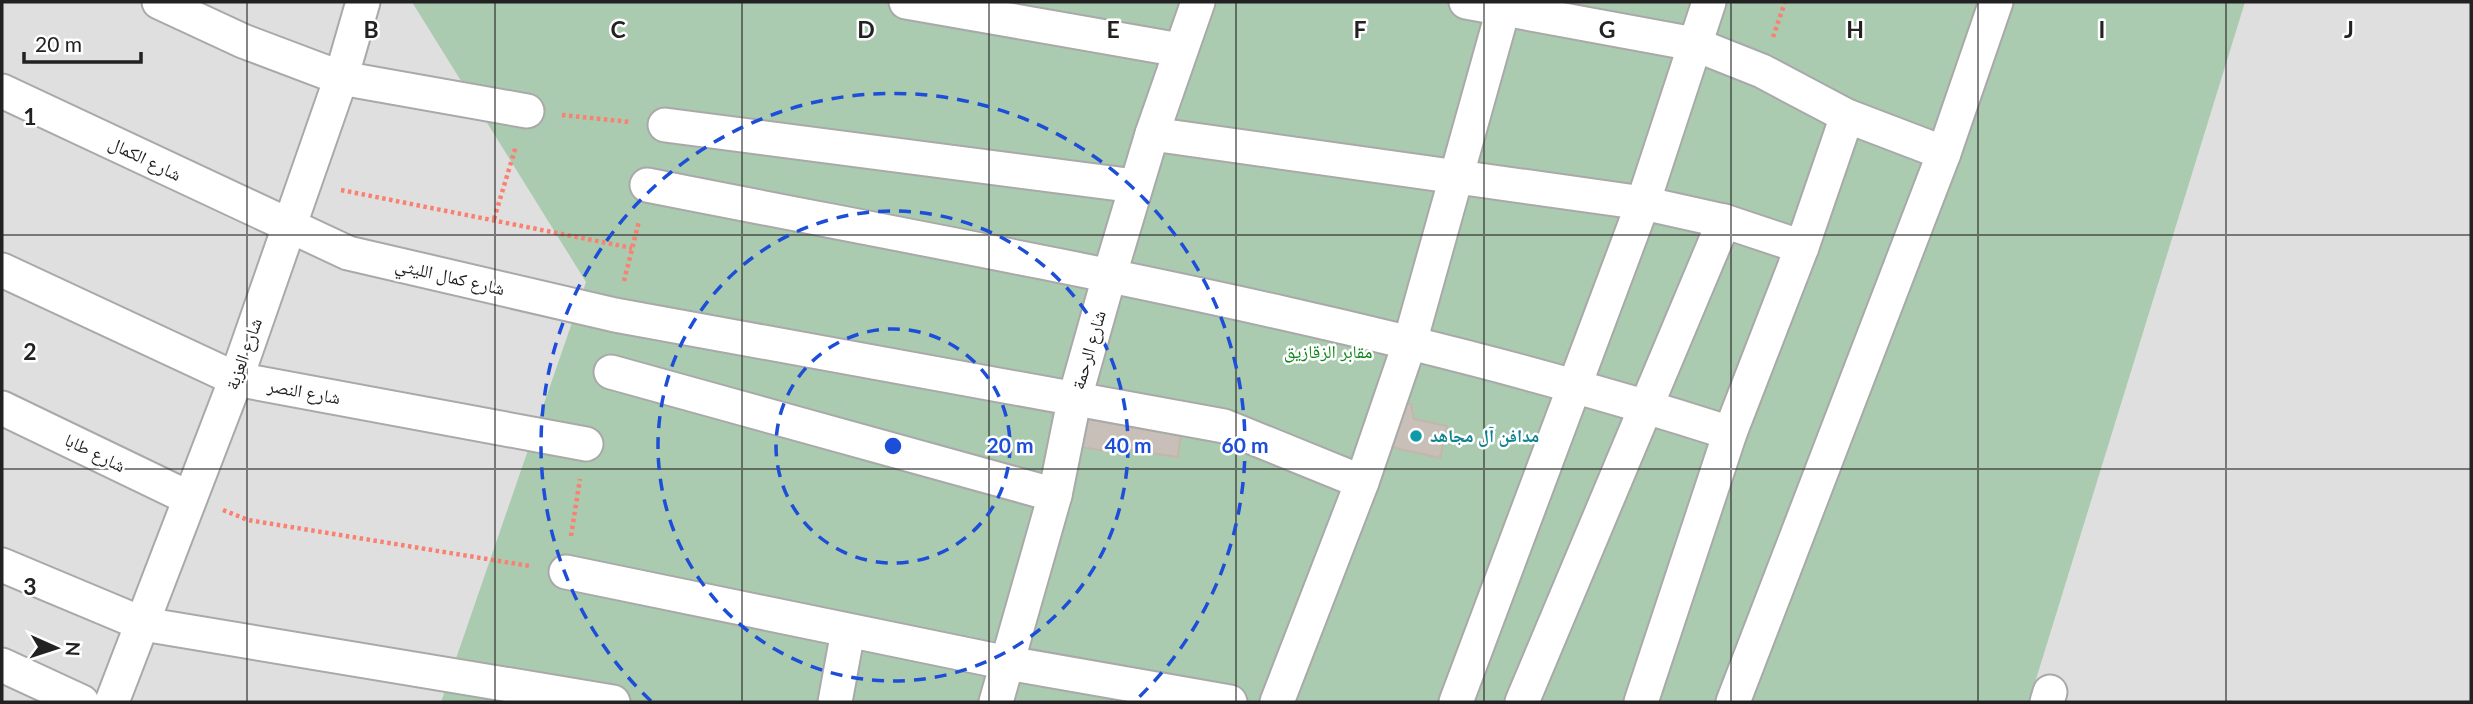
<svg xmlns="http://www.w3.org/2000/svg" width="2473" height="704" font-family="Lato,'Noto Naskh Arabic',sans-serif">
  <rect width="100%" height="100%" fill="#f2efe9"/>
  <!-- residential -->
  <rect fill="#e0dfdf" x="2" y="2" width="2469" height="700"/>
  <!-- cemetery -->
  <polygon fill="#aacbaf" points="412,2 2245,2 2029,702 441,702 586,282"/>
  <!-- building -->
  <g fill="#c7bfb8" stroke="#c4b6ab" stroke-width="2">
    <polygon points="1396,401 1411,404 1414,419 1447,426 1440,458 1386,446"/>
    <polygon points="1078,410 1127,416 1131,426 1156,430 1182,422 1178,457 1123,449 1124,441 1115,440 1113,452 1074,446"/>
  </g>
  <g fill="none" stroke-linecap="round" stroke-linejoin="round">
    <!-- minor casing -->
    <g stroke="#a9a9a9" stroke-width="37">
      <g id="minor">
        <polyline points="159,2 243,41 341,78 527,111"/>
        <polyline points="906,2 1180,50"/>
        <polyline points="1466,2 1694,44 1762,71 1847,116 1944,153"/>
        <polyline points="2,91 348,253 615,315 1224,426 1362,482"/>
        <polyline points="665,125 1135,186"/>
        <polyline points="1152,134 1643,203 1724,221 1802,247"/>
        <path d="M647 185C1010 257 1378 319 1730 433"/>
        <polyline points="2,270 236,379 586,444"/>
        <polyline points="611,372 1055,495"/>
        <polyline points="2,408 189,498"/>
        <polyline points="2,565 143,624 613,702"/>
        <polyline points="566,572 1008,663 1230,702"/>
        <polyline points="2,665 82,702"/>
        <polyline points="112,702 236,379 341,78 363,2"/>
        <polyline points="835,702 848,631"/>
        <polyline points="996,702 1055,495 1074,401 1109,277 1152,134 1198,2"/>
        <polyline points="1277,702 1362,482 1410,342 1503,10"/>
        <polyline points="1456,702 1643,203 1709,2"/>
        <polyline points="1522,702 1724,221"/>
        <polyline points="1641,702 1730,433 1802,247 1847,116"/>
        <polyline points="1733,702 1944,153 1996,2"/>
        <polyline points="2047,702 2050,692"/>
      </g>
    </g>
    <!-- path -->
    <g stroke="#fa8072" stroke-width="4.5" stroke-dasharray="3.5 3.5" stroke-linecap="butt">
      <polyline points="1773,37 1785,2"/>
      <polyline points="562,115 630,122"/>
      <polyline points="341,190 632,248"/>
      <polyline points="494,219 516,146"/>
      <polyline points="624,281 639,221"/>
      <polyline points="223,510 248,520 530,566"/>
      <polyline points="571,536 580,479"/>
    </g>
    <!-- minor -->
    <use href="#minor" stroke="#fff" stroke-width="33"/>
  </g>
  <!-- grid -->
  <path fill="none" stroke="#222" stroke-width="2" stroke-opacity="0.55" d="M247 2V702M495 2V702M742 2V702M989 2V702M1236 2V702M1484 2V702M1731 2V702M1978 2V702M2226 2V702M2 235H2471M2 469H2471"/>
  <!-- distance rings -->
  <g fill="none" stroke="#1d4ed8" stroke-width="3.5" stroke-dasharray="12 9">
    <circle cx="893" cy="446" r="117"/>
    <circle cx="893" cy="446" r="235"/>
    <path d="M651 701A352 352 0 1 1 1135 701"/>
  </g>
  <!-- markers -->
  <circle fill="#0f9aa8" stroke="#fff" stroke-width="2.5" cx="1416" cy="436" r="7"/>
  <g text-anchor="middle" stroke-width="5" stroke-linejoin="round" paint-order="stroke">
    <!-- street labels -->
    <g font-size="18" fill="#222" stroke="#fff">
      <text transform="translate(145 159) rotate(26)" y="6">شارع الكمال</text>
      <text transform="translate(450 277) rotate(13)" y="6">شارع كمال الليثي</text>
      <text transform="translate(1089 350) rotate(-74)" y="6">شارع الرحمة</text>
      <text transform="translate(244 354) rotate(-70)" y="6">شارع العزبة</text>
      <text transform="translate(304 392) rotate(10)" y="6">شارع النصر</text>
      <text transform="translate(95 453) rotate(26)" y="6">شارع طابا</text>
    </g>
    <!-- park labels -->
    <g font-size="18" fill="#0c8416" stroke="#fff">
      <text x="1328" y="358">مقابر الزقازيق</text>
    </g>
    <!-- culture labels -->
    <g font-size="18" font-weight="bold" fill="#0d838f" stroke="#fff" text-anchor="start">
      <text x="1430" y="442">مدافن آل مجاهد</text>
    </g>
  </g>
  <g font-size="23" text-anchor="middle" font-weight="bold" fill="#222" stroke="#fff" stroke-width="5" stroke-linejoin="round" paint-order="stroke">
    <text x="371" y="38">B</text>
    <text x="618" y="38">C</text>
    <text x="866" y="38">D</text>
    <text x="1113" y="38">E</text>
    <text x="1360" y="38">F</text>
    <text x="1607" y="38">G</text>
    <text x="1855" y="38">H</text>
    <text x="2102" y="38">I</text>
    <text x="2349" y="38">J</text>
    <text x="30" y="125">1</text>
    <text x="30" y="360">2</text>
    <text x="30" y="595">3</text>
  </g>
  <circle cx="893" cy="446" r="10" fill="#1d4ed8" stroke="#fff" stroke-width="3.5"/>
  <g font-size="21" text-anchor="middle" font-weight="bold" fill="#1d4ed8" stroke="#fff" stroke-width="5" stroke-linejoin="round" paint-order="stroke">
    <text x="1010" y="453">20 m</text>
    <text x="1128" y="453">40 m</text>
    <text x="1245" y="453">60 m</text>
  </g>
  <!-- border -->
  <rect width="2473" height="704" fill="none" stroke="#222222" stroke-width="7"/>
  <!-- north arrow -->
  <g transform="translate(56 648) rotate(93)" stroke="#ffffff" stroke-width="5" paint-order="stroke">
  <path d="M0-5L12 26L0 18L-12 26Z" fill="#222222"/>
  <text y="-10" font-size="19" font-weight="bold" text-anchor="middle" fill="#222222">N</text>
  </g>
  <!-- scale -->
  <path d="M24 52v10h117v-10" fill="none" stroke="#222222" stroke-width="3.5"/>
  <text x="35" y="52" font-size="21" fill="#222222" stroke="#ffffff" stroke-width="5" paint-order="stroke">20 m</text>
</svg>
